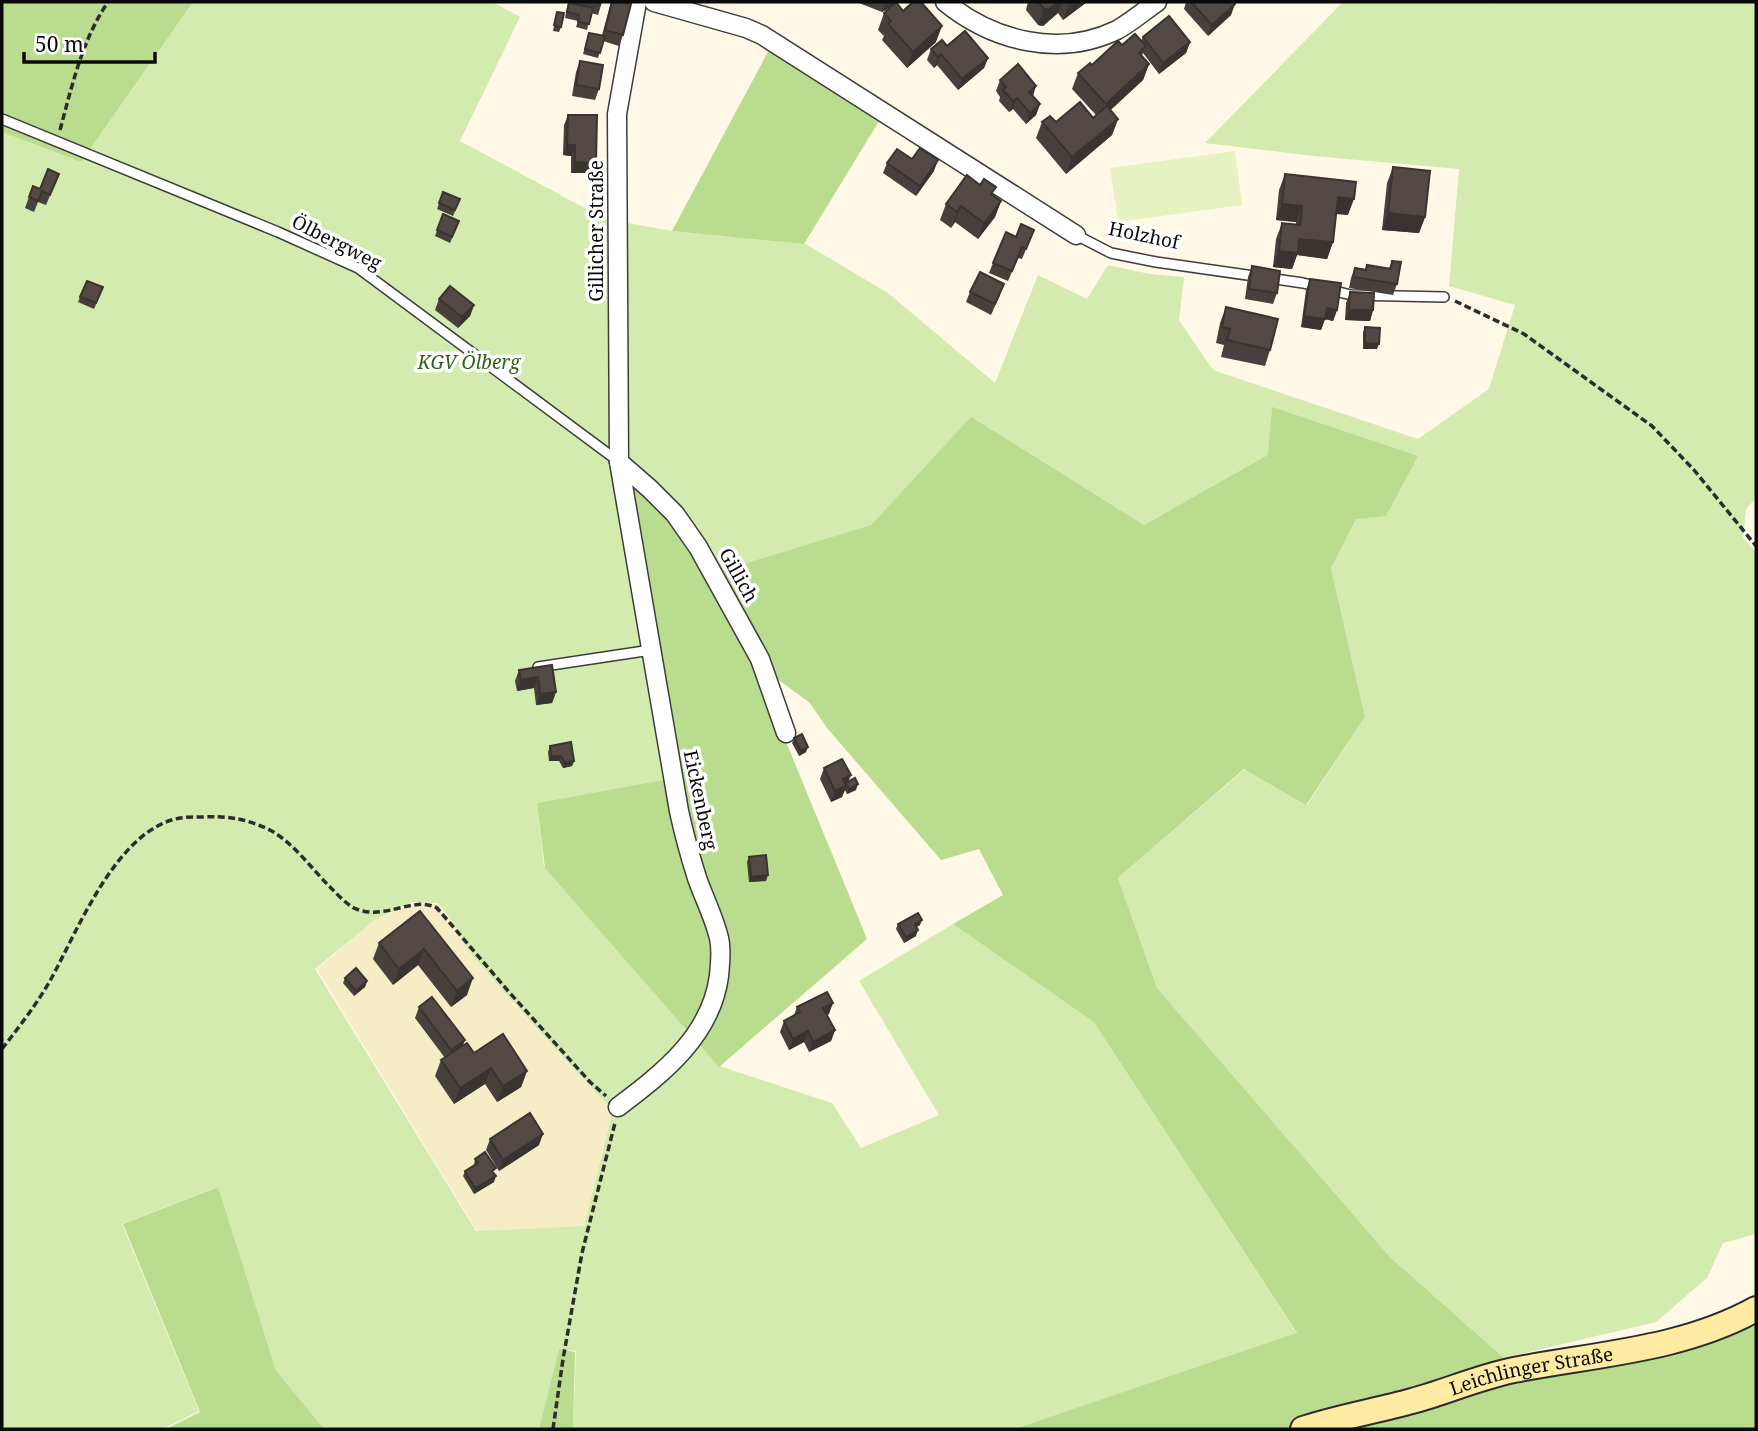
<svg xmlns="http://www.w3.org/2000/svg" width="1758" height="1431" font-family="'Noto Serif',serif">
  <rect width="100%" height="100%" fill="#fff8e7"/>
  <!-- farmland -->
  <polygon fill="#f6edc6" points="413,904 437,904 450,916 471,954 515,1006 613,1110 584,1226 477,1231 317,969 375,920"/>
  <!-- green -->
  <g fill="#d4ebaf" fill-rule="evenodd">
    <path d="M193 2H493L520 17 460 141 607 220 611 456 668 779 537 803 544 866 719 1066 832 1103 861 1148 939 1115 859 981 953 924 1094 1021 1297 1334 1013 1429H573L576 1351 559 1349 539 1429H323L276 1372 217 1187 122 1224 199 1411 163 1429H2V132L81 162ZM412 902 437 903C455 919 461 942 476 960 520 1011 566 1061 613 1110L584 1226 476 1231 315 969 375 920Z"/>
    <polygon points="1343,2 1489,2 1492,4 1493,2 1756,2 1756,498 1746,509 1743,538 1756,552 1756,1234 1723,1243 1707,1278 1656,1322 1504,1358 1390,1257 1157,988 1118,878 1245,769 1307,805 1365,717 1331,568 1356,518 1272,407 1269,455 1144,525 971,418 871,525 721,572 630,465 622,222 672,231 804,243 888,293 995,383 1038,275 1087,299 1108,265 1150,274 1184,277 1179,320 1213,370 1418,439 1489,389 1515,305 1449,286 1459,169 1313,156 1205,143"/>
  </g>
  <!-- forest -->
  <g fill="#b9dc8e">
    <polygon points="2,2 193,2 81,162 2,132"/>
    <polygon points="770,48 881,118 804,244 672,231"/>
    <polygon points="1272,407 1418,456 1386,516 1356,519 1331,568 1365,717 1306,805 1244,769 1118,878 1157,988 1390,1257 1504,1358 1517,1384 1756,1326 1756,1429 1014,1429 1297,1333 1094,1022 953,924 1003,895 979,849 941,860 827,728 810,703 765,670 780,727 867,939 719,1067 545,868 537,803 668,779 630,480 721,571 871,525 971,417 1144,525 1268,455"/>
    <polygon points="218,1187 276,1371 324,1429 166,1429 200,1412 123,1224"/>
    <polygon points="559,1349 575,1352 573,1429 539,1429"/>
  </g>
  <!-- pitch -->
  <polygon fill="#e6f2c2" points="1235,151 1242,205 1118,222 1110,168"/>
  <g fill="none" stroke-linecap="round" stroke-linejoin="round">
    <!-- service casing -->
    <g stroke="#3d3d3d" stroke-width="12">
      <g id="service">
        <polyline points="2,119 278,232 358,268 618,461"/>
        <polyline points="1076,235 1111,253 1156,262 1303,283 1351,295 1444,297"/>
        <polyline points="538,667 651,650"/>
      </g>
    </g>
    <!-- minor casing -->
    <g stroke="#3d3d3d" stroke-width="21">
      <g id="minor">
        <polyline points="654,2 746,28 762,35 1076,235"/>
        <path d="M945 2C993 41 1059 58 1117 30 1131 22 1144 11 1157 2"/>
        <polyline points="619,462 650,489 675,514 698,547 760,659 786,733"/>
        <path d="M618 1107C663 1073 711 1036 719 976 720 963 722 951 719 938 714 917 704 898 697 878 690 856 684 834 679 811L619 462 617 114 637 2"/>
      </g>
    </g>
    <!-- secondary casing -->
    <g stroke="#2c2c2c" stroke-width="28">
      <g id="secondary">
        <path id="s1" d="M1303 1429C1339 1417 1376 1411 1412 1401 1446 1392 1479 1377 1514 1370 1596 1354 1682 1350 1756 1309"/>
      </g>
    </g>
    <!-- path -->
    <g stroke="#2c2c2c" stroke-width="3.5" stroke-dasharray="7 3.5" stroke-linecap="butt">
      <path d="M60 130C72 86 82 40 108 2"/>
      <polyline points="1455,301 1524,334 1652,426 1694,470 1756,546"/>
      <path d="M2 1049C19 1027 37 1004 51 979 78 930 117 829 180 818 187 817 194 817 201 817 227 816 244 818 268 829 292 841 311 868 330 887 337 894 345 903 354 908 384 922 413 895 437 908L509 992 590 1082 606 1096"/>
      <polyline points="553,1429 563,1359 582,1253 615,1123"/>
    </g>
    <!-- service -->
    <use href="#service" stroke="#fff" stroke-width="9"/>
    <!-- minor -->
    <use href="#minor" stroke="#fff" stroke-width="18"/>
    <!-- secondary -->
    <use href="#secondary" stroke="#ffeba2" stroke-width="24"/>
  </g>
  <!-- wall -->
  <g fill="#47403c">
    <polygon points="568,2 602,2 598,15 591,13 587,30 576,27 578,21 565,18"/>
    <polygon points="611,2 623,35 619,46 603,41 598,58 583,54 589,33 602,35"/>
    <polygon points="859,2 899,2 897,3 903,11 936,42 907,68 882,40 884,36 878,30 884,13 892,6 882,12 859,3"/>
    <polygon points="1028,2 1087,2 1063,20 1058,13 1043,26 1038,25 1026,10"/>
    <polygon points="1186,2 1233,2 1231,15 1208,36 1184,9"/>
    <polygon points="557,12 561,27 559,32 553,31"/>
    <polygon points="1143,37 1190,42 1186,53 1159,74 1143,53 1142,56 1149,64 1143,80 1110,110 1118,119 1112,135 1066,174 1036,138 1042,122 1056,122 1093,118 1096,115 1072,89 1078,73 1122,45 1141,41"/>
    <polygon points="947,46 988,58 984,68 958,90 937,65 934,68 927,60 931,49"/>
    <polygon points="580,61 599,89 595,100 572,96 576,72"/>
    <polygon points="1000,80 1033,96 1040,104 1036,115 1026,124 1013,109 1009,112 999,101 1000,97 996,91"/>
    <polygon points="568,115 592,173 571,173 571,156 563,155 564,125"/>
    <polygon points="912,159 934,171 916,196 883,173 887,163"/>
    <polygon points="1393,167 1425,217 1419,233 1382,230 1387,183"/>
    <polygon points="59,174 46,205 38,202 34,212 25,208 33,186 40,189"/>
    <polygon points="1285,174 1348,215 1336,214 1333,242 1327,259 1297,255 1292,269 1273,267 1276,239 1282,223 1296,224 1296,222 1276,220 1279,190"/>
    <polygon points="443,192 460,199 453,216 437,209"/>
    <polygon points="993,195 1001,201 995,217 978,239 955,222 951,228 940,220 946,204"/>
    <polygon points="443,214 459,221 450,243 435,236"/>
    <polygon points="1034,230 1022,259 1018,258 1008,281 989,273 993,263 1016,237"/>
    <polygon points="1392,261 1397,284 1393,295 1349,288 1351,278 1355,268 1365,269 1367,265 1389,268"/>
    <polygon points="1252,266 1277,293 1273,304 1245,299 1248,277"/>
    <polygon points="1310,279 1337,310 1333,321 1325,319 1321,330 1301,327 1306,290"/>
    <polygon points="87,281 103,287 94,309 78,302"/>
    <polygon points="970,292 1000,295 991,315 966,302"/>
    <polygon points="1350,292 1373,310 1370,321 1345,320 1346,303"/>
    <polygon points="439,299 474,305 470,316 458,328 435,310"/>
    <polygon points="1226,307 1270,350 1265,366 1221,357 1224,345 1216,343 1220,323"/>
    <polygon points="1365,327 1377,349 1363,349 1363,332"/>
    <polygon points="552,665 556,692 552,703 536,705 534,688 517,691 515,681 519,670"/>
    <polygon points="794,738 806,752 799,756 792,743"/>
    <polygon points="550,746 574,761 572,766 563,768 559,761 549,761 548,752"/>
    <polygon points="824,768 848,782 856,790 847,794 845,790 842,797 831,802 820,779"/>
    <polygon points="749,857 766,881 749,882 747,862"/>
    <polygon points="420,911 467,995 451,1007 418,965 393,985 373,959 379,943"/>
    <polygon points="898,924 920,925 916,927 916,936 904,943 896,929"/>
    <polygon points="345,978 367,981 365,987 354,996 343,983"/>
    <polygon points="419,1007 462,1047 474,1053 527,1071 521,1087 497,1102 485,1084 454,1104 435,1076 441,1060 445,1058 415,1018"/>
    <polygon points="797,1007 829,1014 826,1015 835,1030 831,1041 809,1052 804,1042 789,1050 780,1032 784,1021 794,1015"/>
    <polygon points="490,1139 539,1145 499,1171 486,1150"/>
    <polygon points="475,1159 494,1182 474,1194 463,1176 465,1171 474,1165"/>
  </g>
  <!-- shaded-wall -->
  <g fill="#3a3431">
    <polygon points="886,2 899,2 882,12"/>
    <polygon points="1058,2 1062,2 1058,13 1043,26 1038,25 1044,9"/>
    <polygon points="1072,2 1087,2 1063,20 1069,4"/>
    <polygon points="1235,4 1231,15 1208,36 1212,25"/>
    <polygon points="942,26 936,42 907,68 913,52"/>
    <polygon points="1190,42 1186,53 1159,74 1163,63"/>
    <polygon points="941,54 937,65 934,68 938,57"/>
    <polygon points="988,58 984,68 958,90 962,79"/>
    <polygon points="1149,64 1143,80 1100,120 1106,104"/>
    <polygon points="1036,86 1033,96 1029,92"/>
    <polygon points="1017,98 1013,109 1009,112 1013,101"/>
    <polygon points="1040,104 1036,115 1026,124 1030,113"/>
    <polygon points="1118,119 1112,135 1066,174 1072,157"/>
    <polygon points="567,145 575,145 571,156 563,155"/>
    <polygon points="938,160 934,171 916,196 920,186"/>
    <polygon points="575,162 596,163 592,173 571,173"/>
    <polygon points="1338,197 1354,199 1348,215 1332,213"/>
    <polygon points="1001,201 995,217 978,239 984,223"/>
    <polygon points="1282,204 1302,206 1296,222 1276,220"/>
    <polygon points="961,206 955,222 951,228 957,212"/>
    <polygon points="1388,213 1425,217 1419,233 1382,230"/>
    <polygon points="1299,239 1333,242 1327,259 1297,255 1292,269 1273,267 1279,251"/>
    <polygon points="474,305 470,316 458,328 462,317"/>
    <polygon points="1327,308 1337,310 1333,321 1325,319 1321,330 1301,327 1304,316"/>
    <polygon points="1349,310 1373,310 1370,321 1345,320"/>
    <polygon points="1365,343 1379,344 1377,349 1363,349"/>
    <polygon points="538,677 534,688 517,691 521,680"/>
    <polygon points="556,692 552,703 536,705 540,694"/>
    <polygon points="808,747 806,752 799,756 801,751"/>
    <polygon points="551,756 561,756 559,761 549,761"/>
    <polygon points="574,761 572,766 563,768 565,763"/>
    <polygon points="851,775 847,785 846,783 844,787 846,786 842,797 831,802 835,791 843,779"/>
    <polygon points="858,784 856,790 847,794 849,789"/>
    <polygon points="768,875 766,881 749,882 751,877"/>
    <polygon points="922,920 920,925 913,929 915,924"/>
    <polygon points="918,930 916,936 904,943 906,937"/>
    <polygon points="424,949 418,965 393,985 399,969"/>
    <polygon points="473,978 467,995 451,1007 457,991"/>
    <polygon points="367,981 365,987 354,996 356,991"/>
    <polygon points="833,1003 829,1014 819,1019 823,1008"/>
    <polygon points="835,1030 831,1041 809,1052 813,1042"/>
    <polygon points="808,1031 804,1042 789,1050 793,1039"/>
    <polygon points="465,1040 461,1051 447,1061 451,1050"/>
    <polygon points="491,1068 485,1084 454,1104 460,1088"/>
    <polygon points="527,1071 521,1087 497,1102 503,1086"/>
    <polygon points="543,1134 539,1145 499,1171 503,1160"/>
    <polygon points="496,1176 494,1182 474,1194 475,1188"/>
  </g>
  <!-- building -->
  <g fill="#534a46" stroke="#3a3431" stroke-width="2">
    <polygon points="612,2 620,2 631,4 623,35 605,30"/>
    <polygon points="896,2 903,11 913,2 921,2 942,26 913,52 888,24 891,21 884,13"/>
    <polygon points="1038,2 1058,2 1049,9 1044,9"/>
    <polygon points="1191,2 1233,2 1235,4 1212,25"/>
    <polygon points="569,3 593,8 589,24 578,22 579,15 567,12"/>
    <polygon points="557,12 564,13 561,27 554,25"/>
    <polygon points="1169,16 1190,42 1163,63 1143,37"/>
    <polygon points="965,31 988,58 962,79 941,54 938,57 931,49 942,40 947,46"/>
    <polygon points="589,33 605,36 600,53 585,49"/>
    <polygon points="1135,34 1146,46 1139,53 1149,64 1106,104 1078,73 1090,63 1092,65 1118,41 1122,45"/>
    <polygon points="580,61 603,65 599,89 576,85"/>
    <polygon points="1018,64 1036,86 1029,92 1040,104 1030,113 1017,98 1013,101 1003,90 1006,87 1000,80"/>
    <polygon points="1080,102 1093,118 1107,106 1118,119 1072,157 1042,122 1050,116 1056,122"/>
    <polygon points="568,115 597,115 596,163 575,162 575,145 567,145"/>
    <polygon points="920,148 938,160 920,186 887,163 897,149 912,159"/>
    <polygon points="1393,167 1430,171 1425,217 1388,213"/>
    <polygon points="48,169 59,174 50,195 42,191 38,201 29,197 33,186 40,189"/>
    <polygon points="1285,174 1356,182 1354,199 1338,197 1333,242 1299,239 1298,253 1279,251 1282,223 1300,225 1302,206 1282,204"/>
    <polygon points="967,175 980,185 984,179 996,187 991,194 1001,201 984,223 961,206 957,212 946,204"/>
    <polygon points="443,192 460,199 455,210 439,203"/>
    <polygon points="443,214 459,221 452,237 437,230"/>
    <polygon points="1021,224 1034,230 1026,249 1022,247 1012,271 993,263 1006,232 1016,237"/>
    <polygon points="1392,261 1401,262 1397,284 1353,277 1355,268 1366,270 1367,265 1391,269"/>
    <polygon points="1252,266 1280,271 1277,293 1249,289"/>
    <polygon points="980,272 1004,284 995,304 970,292"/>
    <polygon points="1310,279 1341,283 1337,310 1327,308 1325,319 1304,316"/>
    <polygon points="87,281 103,287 96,303 80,297"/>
    <polygon points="450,286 474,305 462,317 439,299"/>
    <polygon points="1350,292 1374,293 1373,310 1349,310"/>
    <polygon points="1226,307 1278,319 1270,350 1227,340 1230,329 1222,327"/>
    <polygon points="1365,327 1380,328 1379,344 1365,343"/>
    <polygon points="552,665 556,692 540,694 538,677 521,680 519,670"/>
    <polygon points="802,734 808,747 801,751 794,738"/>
    <polygon points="571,742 574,761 565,763 561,756 551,756 550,746"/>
    <polygon points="842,759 851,775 843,779 846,786 835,791 824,768"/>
    <polygon points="855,778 858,784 849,789 846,783"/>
    <polygon points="766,855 768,875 751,877 749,857"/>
    <polygon points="420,911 473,978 457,991 424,949 399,969 379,943"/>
    <polygon points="918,913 922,920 915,924 918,930 906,937 898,924"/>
    <polygon points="356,968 367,981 356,991 345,978"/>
    <polygon points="827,992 833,1003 823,1008 835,1030 813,1042 808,1031 793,1039 784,1021 800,1012 797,1007"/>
    <polygon points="432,997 465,1040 451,1050 419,1007"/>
    <polygon points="503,1034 527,1071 503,1086 491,1068 460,1088 441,1060 467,1043 474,1053"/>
    <polygon points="530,1113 543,1134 503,1160 490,1139"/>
    <polygon points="485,1152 496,1168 492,1171 496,1176 475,1188 465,1171 478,1163 475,1159"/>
  </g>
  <g text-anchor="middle" stroke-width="7" stroke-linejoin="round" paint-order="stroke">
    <!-- street labels -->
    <g font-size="19" fill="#0a0a0a" stroke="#fff">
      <text transform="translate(596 231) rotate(-90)" y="7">Gillicher Straße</text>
      <text transform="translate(1144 235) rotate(12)" y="7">Holzhof</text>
      <text transform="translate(337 242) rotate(27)" y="7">Ölbergweg</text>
      <text transform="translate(739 575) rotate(61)" y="7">Gillich</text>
      <text transform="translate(701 800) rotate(78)" y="7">Eickenberg</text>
      <text dy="7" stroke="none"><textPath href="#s1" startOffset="236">Leichlinger Straße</textPath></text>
    </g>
    <!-- park labels -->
    <g font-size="19" font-style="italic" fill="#306418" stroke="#fff">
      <text x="469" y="369">KGV Ölberg</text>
    </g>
  </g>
  <!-- border -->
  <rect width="1758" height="1431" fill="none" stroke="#0a0a0a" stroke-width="7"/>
  <!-- scale -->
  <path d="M24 52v10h131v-10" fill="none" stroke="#0a0a0a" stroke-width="3.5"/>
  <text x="35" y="52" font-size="21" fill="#0a0a0a" stroke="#ffffff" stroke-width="5" paint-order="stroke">50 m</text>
</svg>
